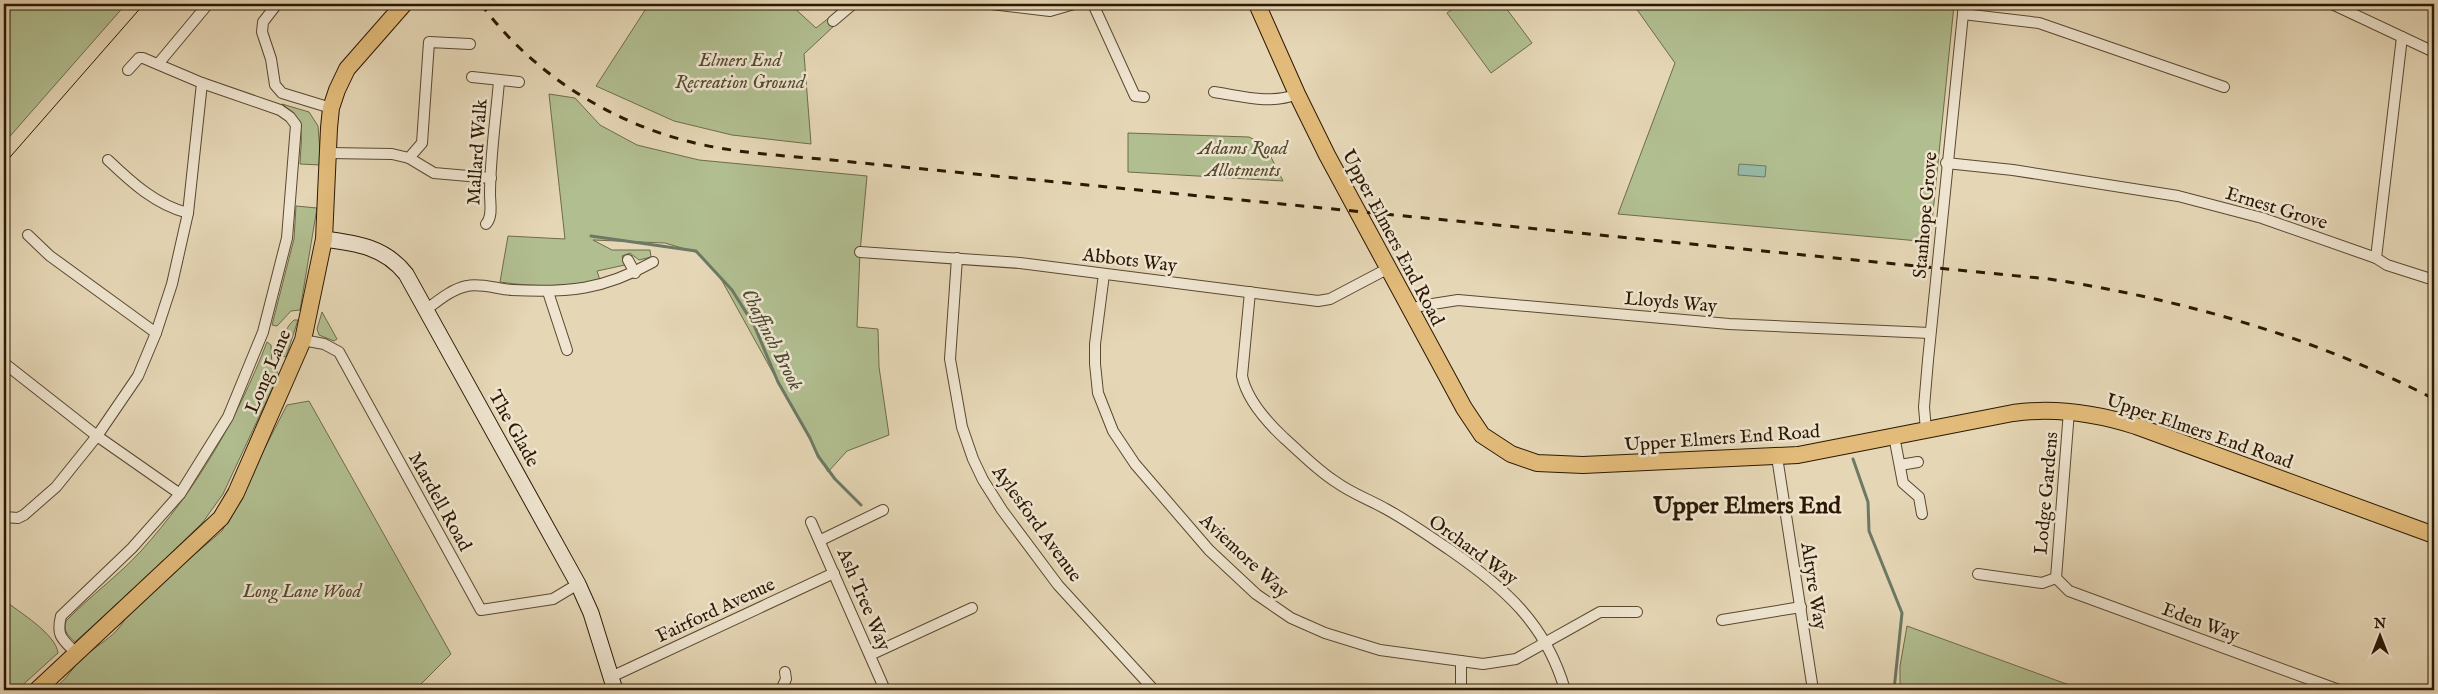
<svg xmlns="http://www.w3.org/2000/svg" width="2438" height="694" font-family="'IM FELL English',serif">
  <rect width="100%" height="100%" fill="#e5d6b5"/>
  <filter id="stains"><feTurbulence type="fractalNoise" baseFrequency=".004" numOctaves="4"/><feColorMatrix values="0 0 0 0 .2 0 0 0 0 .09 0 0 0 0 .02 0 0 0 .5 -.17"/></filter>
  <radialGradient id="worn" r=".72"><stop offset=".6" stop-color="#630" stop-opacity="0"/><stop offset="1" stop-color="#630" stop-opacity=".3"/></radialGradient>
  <!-- green -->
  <g fill="#b1be90" stroke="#6e6b4a">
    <polygon points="4,4 126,4 4,143"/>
    <polygon points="649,4 790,4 816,28 830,17 836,24 804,54 811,144 732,135 674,121 596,86"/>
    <polygon points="1460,4 1503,4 1532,43 1491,73 1447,13"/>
    <polygon points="1633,4 1954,5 1930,242 1618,214 1675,63"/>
    <path d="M549 94 575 98 600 125 637 145 699 160 867 176 860 252 857 327 878 329 879 367 889 435 847 451 828 472 721 279 699 253 665 243 593 240 612 250H650L651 257 639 260 630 253 622 256 625 265 597 271 600 280C566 287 534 287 500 282L508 236 565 239Z"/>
    <path d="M282 104 309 112 318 126 321 165 300 164C301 136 307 122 282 104Z"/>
    <polygon points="1128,133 1249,137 1265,145 1283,181 1128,172"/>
    <polygon points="296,206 317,208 300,310 291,311 277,326 272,325 294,239"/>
    <polygon points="322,312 337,339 334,341 319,335 317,329"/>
    <path d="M294 320H298L286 357 282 356C282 341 283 330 294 320Z"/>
    <path d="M267 342 271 345 272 366 279 374 223 494 203 522 152 572 75 642C68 636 63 631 66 621 90 596 118 576 141 551 196 490 238 418 267 342Z"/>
    <path d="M309 401 451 654 415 690H51C69 679 70 669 84 657 103 640 119 636 129 610L222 531 287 405Z"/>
    <path d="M4 600C19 612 56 634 58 653L17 690H4Z"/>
    <polygon points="1907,626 2083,690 1900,690 1900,666"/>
  </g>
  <!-- water -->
  <polygon fill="#97baa7" stroke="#6c7965" points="1739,164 1766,166 1765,177 1738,175"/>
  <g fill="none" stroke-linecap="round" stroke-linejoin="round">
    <!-- stream -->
    <g stroke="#6c7965" stroke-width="3">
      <polyline points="591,236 696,251 732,290 754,325 778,382 810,438 818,456 835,479 861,505"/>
      <polyline points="1853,459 1868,502 1869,531 1902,613 1894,690"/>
    </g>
    <!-- street casing -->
    <g stroke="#5a4830" stroke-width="12">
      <g id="street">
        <polyline points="277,4 263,22 262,32 271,59 275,85 282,93 331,108"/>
        <polyline points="991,4 1050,11 1074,4"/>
        <polyline points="1093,4 1135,96 1144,97"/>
        <polyline points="2332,4 2434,52"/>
        <polyline points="1963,14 2039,23 2224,87"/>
        <polyline points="833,21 853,4"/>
        <polyline points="158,64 208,4"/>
        <polyline points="472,77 519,82"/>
        <path d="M1214 92C1241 96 1271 105 1297 94"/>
        <polyline points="329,153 392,154 409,158 434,173 491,178"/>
        <polyline points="409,158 422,143 429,42 470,44"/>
        <path d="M108 160C131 182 156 205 188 213"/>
        <polyline points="1946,163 2013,170 2178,196 2262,218 2376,258 2402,37"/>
        <path d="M486 224C493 217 490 203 490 194 490 157 496 118 499 81"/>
        <polyline points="28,235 50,256 156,333"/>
        <polyline points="860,252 1020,263 1318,301 1330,299 1387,269"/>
        <polyline points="957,258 950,359 962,427 973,459 983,480 1002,510 1058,585 1154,690"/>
        <polyline points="2376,258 2387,265 2434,280"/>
        <polyline points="628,260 635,273"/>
        <polyline points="1104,274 1095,344 1095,364 1098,393 1113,431 1135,464 1209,550 1256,594 1291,618 1325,633 1380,650 1483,664 1516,659 1600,612 1637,612"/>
        <polyline points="548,292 567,350"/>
        <path d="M1250 292 1242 376C1247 400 1267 422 1284 438 1301 453 1317 470 1336 482 1351 493 1370 500 1386 509 1408 521 1429 536 1450 550 1505 588 1546 624 1565 690"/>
        <path d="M427 309C439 300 452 289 467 286 480 283 498 289 512 290 568 293 603 290 653 262"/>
        <polyline points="1410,311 1420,306 1458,300 1729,324 1930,333"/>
        <polyline points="303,340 324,344 339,352 481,610 553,599 578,584"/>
        <polyline points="4,363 97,436 180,494"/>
        <polyline points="1926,430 1924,407 1928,360 1964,4"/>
        <polyline points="1894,436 1903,483 1919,497 1922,514"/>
        <polyline points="1777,457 1813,690"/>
        <polyline points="1900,465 1918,462"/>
        <polyline points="4,517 18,518 24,515 56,487 97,436 138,376 156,333 172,284 188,213 202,83 143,58 139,58 128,70"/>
        <polyline points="811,522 885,690"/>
        <polyline points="821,540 883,510"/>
        <polyline points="1978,574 2042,583 2056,578"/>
        <polyline points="2056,578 2069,591 2339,690"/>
        <polyline points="2056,578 2069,411"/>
        <polyline points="1722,620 1801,607"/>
        <path d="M76 653C62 639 56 636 61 616L132 548 180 494 228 417 263 332 287 238 296 125 290 117 280 110 202 83"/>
        <polyline points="870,655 972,608"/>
        <polyline points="611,677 834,573"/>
        <polyline points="781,690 786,679 785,672"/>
        <polyline points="1461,690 1461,661"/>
      </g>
    </g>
    <!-- secondary casing -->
    <g stroke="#2c1803" stroke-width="17">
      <path id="secondary" d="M324 239C356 243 385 247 406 274L578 584 591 613 615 690"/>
    </g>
    <!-- primary casing -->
    <g stroke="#2c1803" stroke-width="18">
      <g id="primary">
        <path d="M1257 4 1297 94 1327 155 1464 408 1482 435 1511 454 1537 463 1583 465 1798 455 2013 413C2056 407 2095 413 2136 426L2434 535"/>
        <polyline points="37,690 221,518 236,493 303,340 324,239 329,128 331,108 337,90 347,69 404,4"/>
      </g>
    </g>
    <!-- street -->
    <use href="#street" stroke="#eee4cf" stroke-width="10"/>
    <!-- secondary -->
    <use href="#secondary" stroke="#eee4cf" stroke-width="15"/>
    <!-- primary -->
    <use href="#primary" stroke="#e2bb7a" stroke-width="16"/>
    <!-- tram -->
    <polyline stroke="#2c1803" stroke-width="1" points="4,164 144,4"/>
    <!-- rail -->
    <path stroke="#2c1803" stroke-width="3" stroke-dasharray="9 9" stroke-linecap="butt" d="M481 4C534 76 617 127 704 145 746 154 790 156 832 160L2049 279C2181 299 2315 337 2434 399"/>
  </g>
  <g text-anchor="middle" stroke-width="5" stroke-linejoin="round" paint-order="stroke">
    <!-- park labels -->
    <g font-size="19" font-style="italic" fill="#544a2d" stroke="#eee4cf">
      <text x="740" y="66">Elmers End<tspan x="740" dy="22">Recreation Ground</tspan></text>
      <text x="1243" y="154">Adams Road<tspan x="1243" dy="22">Allotments</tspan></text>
      <text x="302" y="597">Long Lane Wood</text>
    </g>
    <!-- street labels -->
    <g font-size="19" fill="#2c1803" stroke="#eee4cf">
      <text transform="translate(476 152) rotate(-86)" y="7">Mallard Walk</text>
      <text transform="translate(2277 207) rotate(17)" y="7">Ernest Grove</text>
      <text transform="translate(1924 215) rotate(-85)" y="7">Stanhope Grove</text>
      <text transform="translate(1394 237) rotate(62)" y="7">Upper Elmers End Road</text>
      <text transform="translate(1130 259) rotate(7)" y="7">Abbots Way</text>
      <text transform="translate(1671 301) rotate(5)" y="7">Lloyds Way</text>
      <text transform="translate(267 371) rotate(-67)" y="7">Long Lane</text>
      <text transform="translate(515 428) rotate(61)" y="7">The Glade</text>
      <text transform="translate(2200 430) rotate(19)" y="7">Upper Elmers End Road</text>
      <text transform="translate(1722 437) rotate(-4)" y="7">Upper Elmers End Road</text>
      <text transform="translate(2045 493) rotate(-85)" y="7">Lodge Gardens</text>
      <text transform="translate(441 501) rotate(61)" y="7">Mardell Road</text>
      <text transform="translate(1038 523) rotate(54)" y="7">Aylesford Avenue</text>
      <text transform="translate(1474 549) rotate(36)" y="7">Orchard Way</text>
      <text transform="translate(1245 555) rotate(43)" y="7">Aviemore Way</text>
      <text transform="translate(1815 586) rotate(81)" y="7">Altyre Way</text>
      <text transform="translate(865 599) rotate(67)" y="7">Ash Tree Way</text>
      <text transform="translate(715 609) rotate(-25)" y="7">Fairford Avenue</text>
      <text transform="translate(2201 621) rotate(20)" y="7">Eden Way</text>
    </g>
    <!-- water labels -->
    <g font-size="20" font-style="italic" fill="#4c4934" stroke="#eee4cf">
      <text transform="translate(773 339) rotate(63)" y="7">Chaffinch Brook</text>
    </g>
    <!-- district labels -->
    <g font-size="24" font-weight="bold" fill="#2c1803" stroke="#eee4cf">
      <text x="1747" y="513">Upper Elmers End</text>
    </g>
  </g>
  <!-- margin -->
  <rect width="2438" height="694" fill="none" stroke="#e5d6b5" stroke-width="20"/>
  <rect x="5" y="5" width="2428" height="684" fill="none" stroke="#2c1803" stroke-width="2.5"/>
  <rect x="10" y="10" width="2418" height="674" fill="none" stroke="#2c1803"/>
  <!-- north arrow -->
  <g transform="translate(2380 636)" stroke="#eee4cf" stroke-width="4" paint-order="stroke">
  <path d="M0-4L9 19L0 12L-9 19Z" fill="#2c1803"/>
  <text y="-8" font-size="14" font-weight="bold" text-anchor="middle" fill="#2c1803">N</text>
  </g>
  <rect width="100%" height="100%" filter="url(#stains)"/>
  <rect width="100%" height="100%" fill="url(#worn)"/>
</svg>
